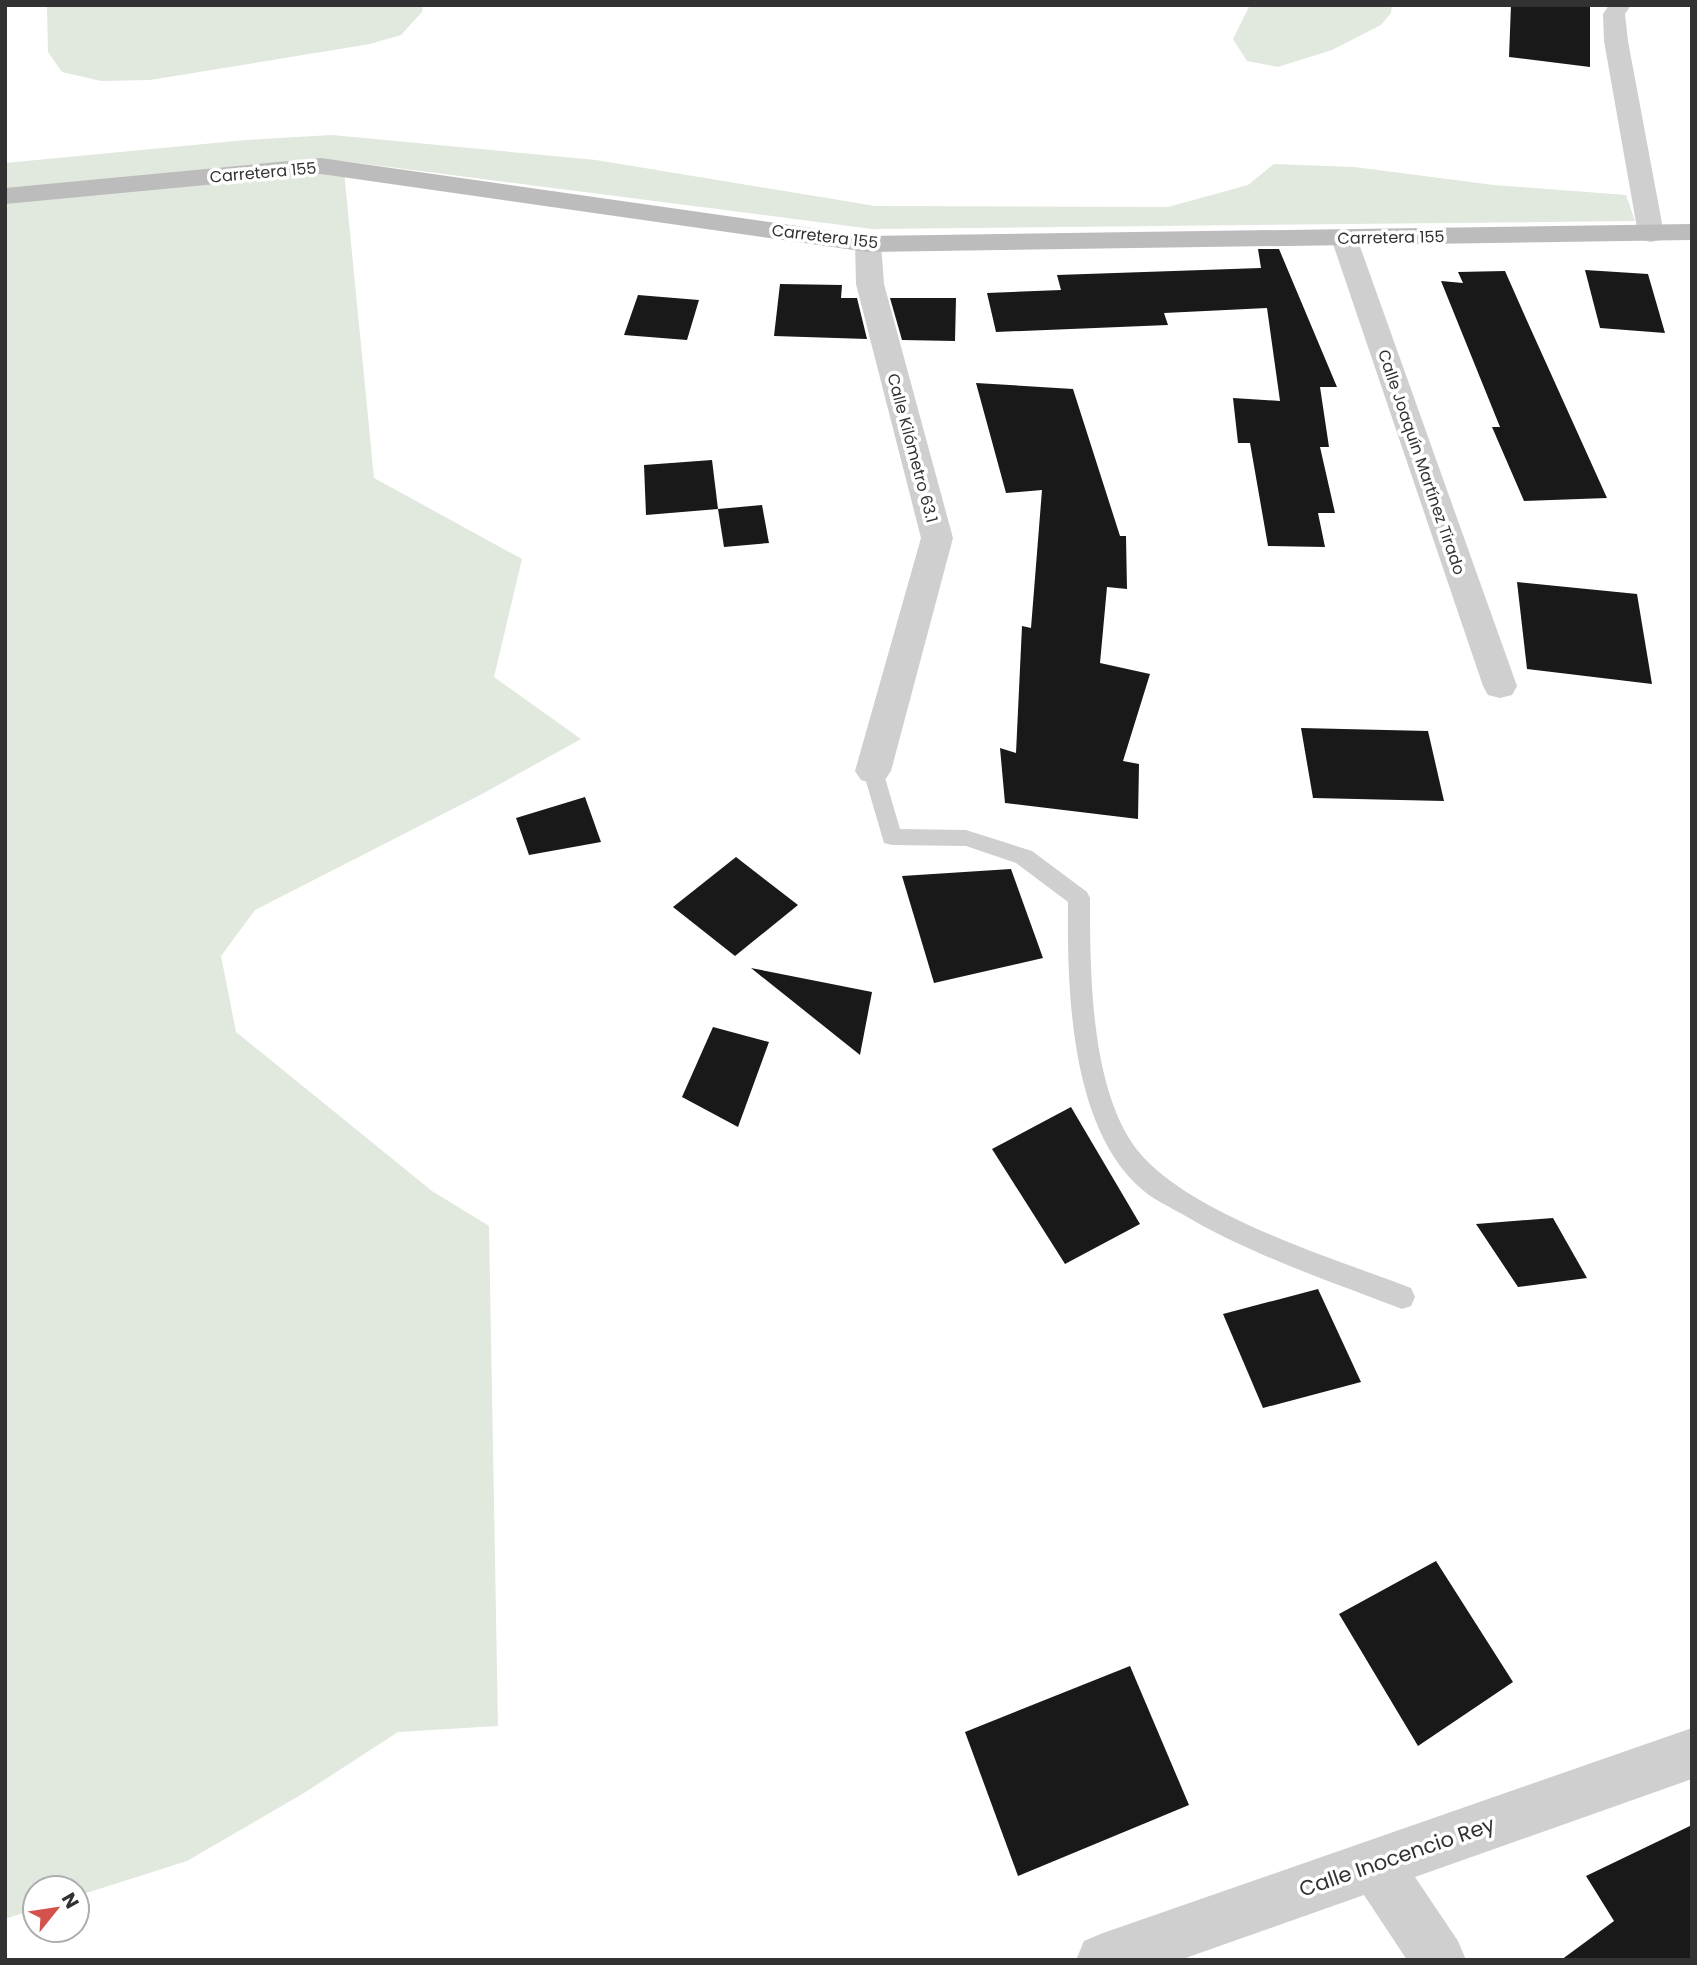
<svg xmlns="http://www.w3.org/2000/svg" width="1697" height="1965" font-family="Poppins,sans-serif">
  <rect width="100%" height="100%" fill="#fff"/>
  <!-- green -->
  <g fill="#e1e8dd">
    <polygon points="47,5 423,5 422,12 401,35 370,44 150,80 101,81 62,72 48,52"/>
    <polygon points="1250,5 1392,5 1391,13 1381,25 1332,50 1278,67 1247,61 1233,39"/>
    <polygon points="332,135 596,160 875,206 1168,207 1248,185 1274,164 1354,167 1494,185 1626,195 1635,221 872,229 343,161 374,478 522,559 494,677 581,739 482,794 255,910 221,956 236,1032 432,1191 489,1226 498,1726 398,1732 304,1793 187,1861 77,1896 77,1888 35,1888 35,1909 5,1919 5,163 246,140"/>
  </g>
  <!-- building -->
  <g fill="#191919">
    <polygon points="1511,5 1590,5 1590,67 1509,57"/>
    <polygon points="1258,249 1279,249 1337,387 1320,387 1329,447 1320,447 1335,513 1318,513 1325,547 1268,546 1250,443 1238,443 1233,398 1280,401 1267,308 1164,313 1168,325 996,332 987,293 1061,290 1057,275 1261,268"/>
    <polygon points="1585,270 1648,274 1665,333 1600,328"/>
    <polygon points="1505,271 1528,323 1607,498 1524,501 1492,427 1500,427 1441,281 1463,283 1458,272"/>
    <polygon points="780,284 842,285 841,298 857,298 867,339 774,336"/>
    <polygon points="638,295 699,300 687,340 624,335"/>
    <polygon points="890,298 956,298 955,341 902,340"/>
    <polygon points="976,383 1073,389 1120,536 1126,536 1127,589 1107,587 1100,663 1150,674 1123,761 1139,764 1138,819 1005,803 1000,748 1016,753 1022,626 1031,628 1042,490 1006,493"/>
    <polygon points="712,460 718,509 646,515 644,465"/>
    <polygon points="762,505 769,543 724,547 718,509"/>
    <polygon points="1517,582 1637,594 1652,684 1527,669"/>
    <polygon points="1301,728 1428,731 1444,801 1313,798"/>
    <polygon points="585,797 601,842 529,855 516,818"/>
    <polygon points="736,857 798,905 735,956 673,907"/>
    <polygon points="1011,869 1043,958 934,983 902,876"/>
    <polygon points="751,968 872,992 860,1055"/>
    <polygon points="713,1027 769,1042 738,1127 682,1097"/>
    <polygon points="1071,1107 1140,1224 1065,1264 992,1149"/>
    <polygon points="1553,1218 1587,1278 1518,1287 1476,1224"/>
    <polygon points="1318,1289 1361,1382 1263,1408 1223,1314"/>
    <polygon points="1436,1561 1513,1682 1418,1746 1339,1614"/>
    <polygon points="1130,1666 1189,1805 1018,1876 965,1732"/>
    <polygon points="1692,1825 1692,1960 1561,1960 1614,1921 1586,1876"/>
  </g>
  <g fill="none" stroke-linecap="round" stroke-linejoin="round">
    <!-- lane -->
    <path fill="#cfcfcf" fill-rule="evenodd" d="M873 763 880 765 883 771 900 829 966 830 1032 851 1087 892 1090 898C1090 972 1090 1090 1138 1151 1190 1215 1333 1258 1411 1288L1415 1297 1411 1306 1402 1309C1327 1280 1251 1255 1182 1214 1170 1207 1156 1201 1145 1192 1070 1132 1067 990 1068 902L1016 863 966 846 892 845 884 843 863 771 866 765Z"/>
    <!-- street -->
    <g fill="#cfcfcf" fill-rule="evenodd">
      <polygon points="1609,5 1631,5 1625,14 1628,41 1664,234 1660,240 1651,242 1642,240 1638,234 1604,41 1603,14"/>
      <polygon points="1344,230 1353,232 1357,238 1517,686 1512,695 1500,698 1488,695 1483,686 1331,238 1335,232"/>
      <polygon points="868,236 877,238 881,244 884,284 953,538 891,771 885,780 873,784 861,780 855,771 921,538 856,284 855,244 859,238"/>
      <polygon points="1692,1728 1692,1779 1415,1877 1458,1941 1466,1960 1407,1960 1364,1895 1180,1960 1076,1960 1084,1941 1103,1933"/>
    </g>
    <!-- secondary -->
    <polygon fill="#bcbcbc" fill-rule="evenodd" points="321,158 868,236 1692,224 1692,240 868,252 321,174 5,204 5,188"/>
  </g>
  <g text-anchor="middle" stroke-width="7" stroke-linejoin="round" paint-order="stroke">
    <!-- far-street labels -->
    <g font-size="16" fill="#323232" stroke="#fff">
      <text transform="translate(263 172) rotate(-5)" y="6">Carretera 155</text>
      <text transform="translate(825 236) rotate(7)" y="6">Carretera 155</text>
      <text transform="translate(1391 237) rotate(-1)" y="6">Carretera 155</text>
      <text transform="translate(913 448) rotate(75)" y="6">Calle Kilómetro 63.1</text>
      <text transform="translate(1422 462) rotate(71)" y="6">Calle Joaquín Martínez Tirado</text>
    </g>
    <!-- near-street labels -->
    <g font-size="21" fill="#323232" stroke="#fff">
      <text transform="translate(1397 1857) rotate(-19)" y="7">Calle Inocencio Rey</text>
    </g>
  </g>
  <!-- border -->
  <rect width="1697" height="1965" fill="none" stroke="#323232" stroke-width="14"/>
  <!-- north arrow -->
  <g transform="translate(56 1909) rotate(60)"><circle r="33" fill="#ffffff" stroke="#adadad" stroke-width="2"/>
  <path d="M0-5L12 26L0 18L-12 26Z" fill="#d3524b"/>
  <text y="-10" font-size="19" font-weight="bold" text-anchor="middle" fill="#323232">N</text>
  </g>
</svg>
